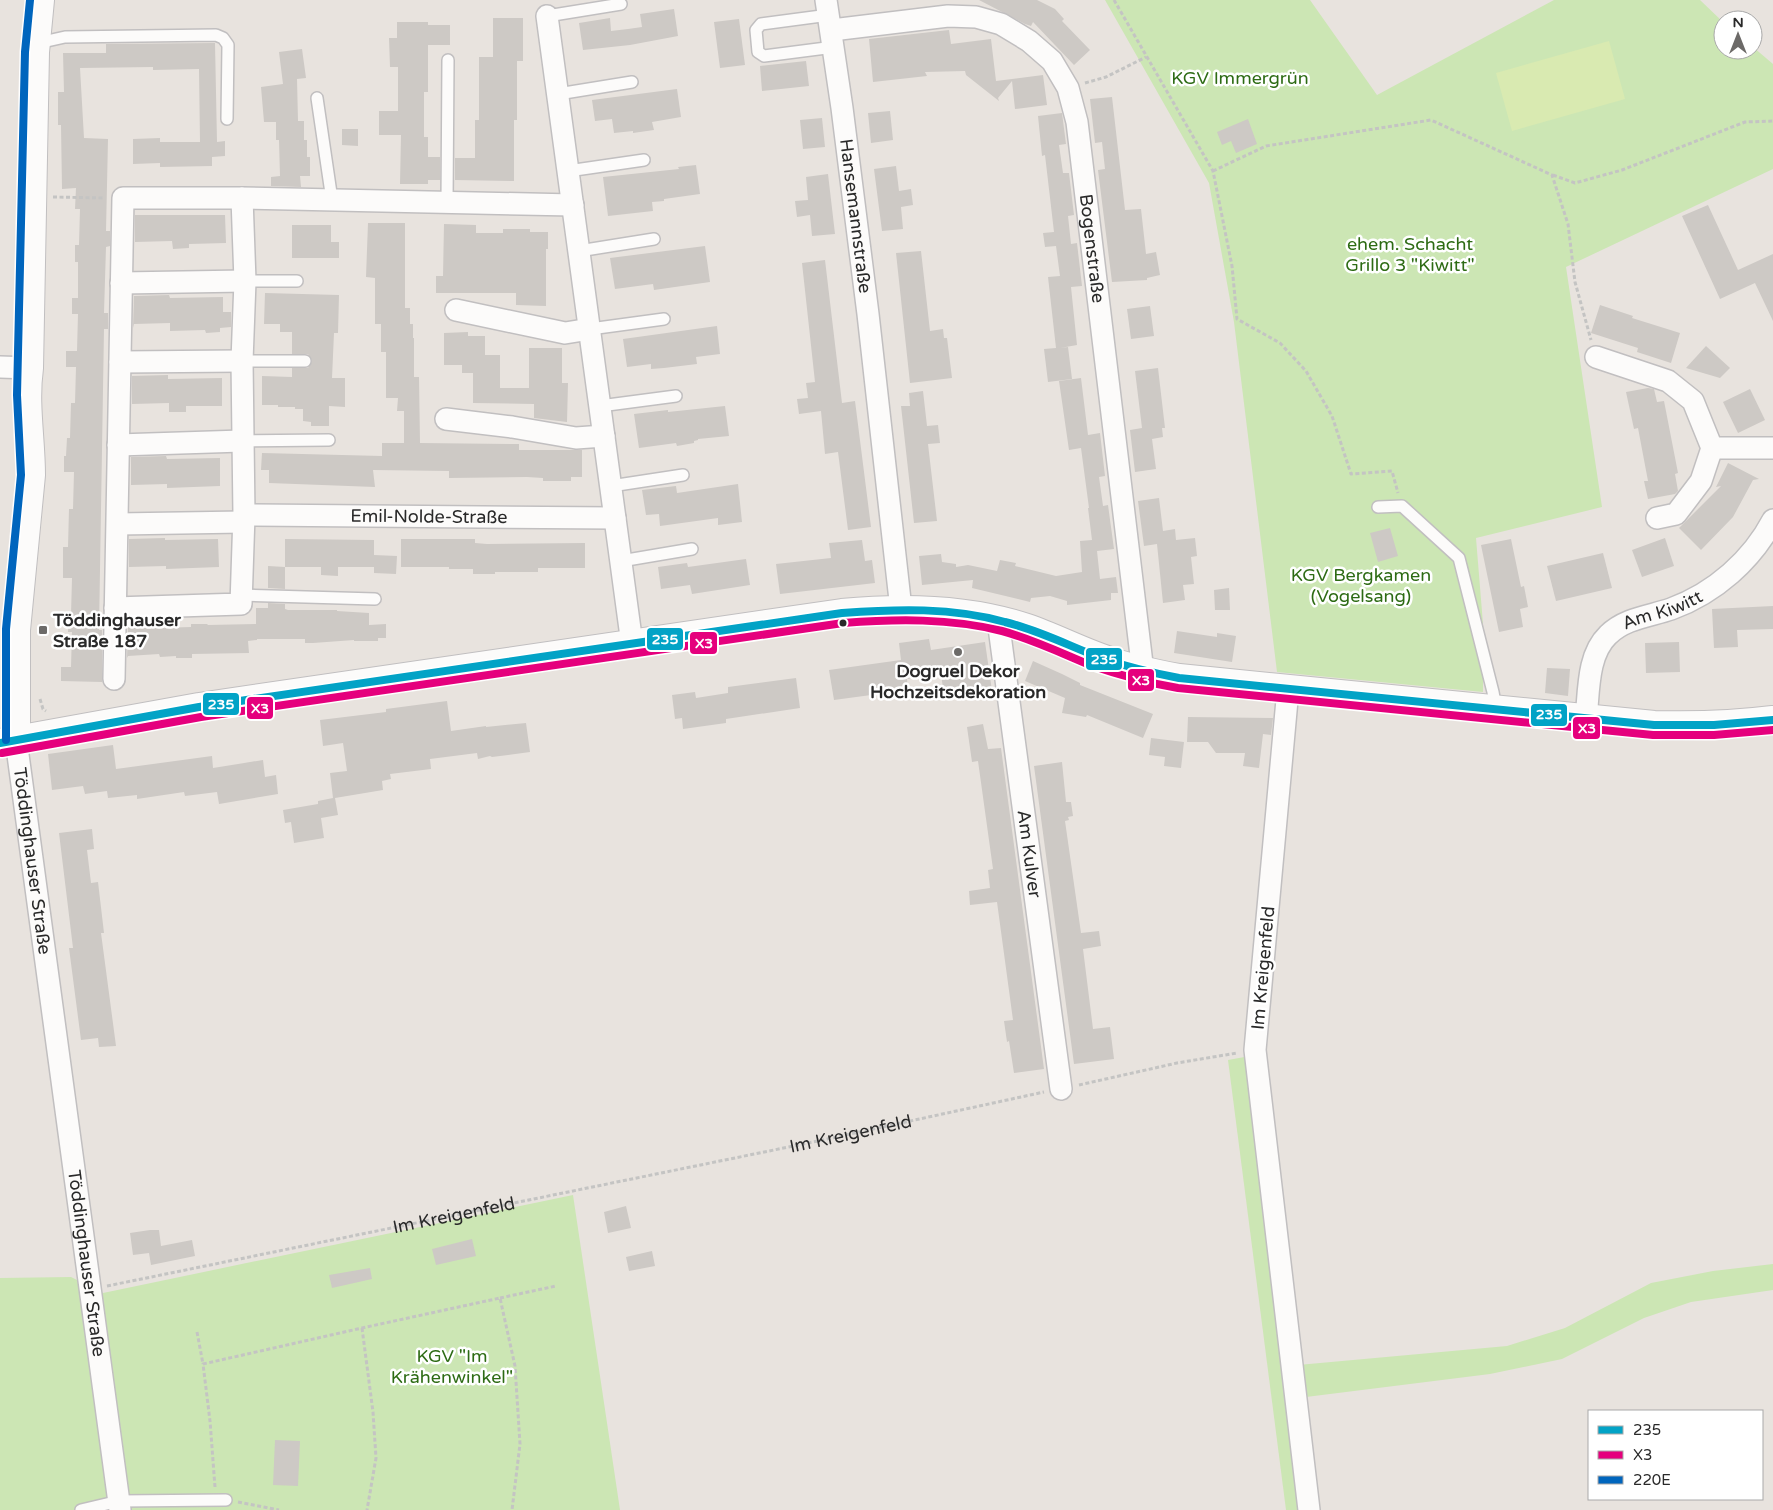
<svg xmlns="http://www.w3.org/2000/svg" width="1773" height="1510" font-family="'Varela Round',sans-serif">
  <rect width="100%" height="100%" fill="#e8e3de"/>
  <!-- green -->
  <g fill="#cce6b4">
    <polygon points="1105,0 1310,0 1377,95 1554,0 1700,0 1723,22 1723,50 1753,50 1753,47 1773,64 1773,169 1566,267 1602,507 1476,538 1483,624 1483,692 1277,672 1234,322 1209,183"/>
    <polygon points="1250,1056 1304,1510 1286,1510 1228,1060"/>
    <polygon points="573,1195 620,1510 0,1510 0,1278 71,1277 103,1293"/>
    <polygon points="1773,1264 1773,1290 1691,1302 1644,1318 1562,1359 1490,1374 1306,1397 1298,1365 1507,1346 1565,1328 1651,1283 1713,1271"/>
  </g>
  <!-- pitch -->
  <polygon fill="#d9eab1" points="1609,41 1625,99 1512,131 1496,73"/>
  <!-- building -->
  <g fill="#cdc9c5">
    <polygon points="979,0 1037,0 1055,9 1064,19 1062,21 1090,50 1074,65 1033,22 1031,26 1025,24"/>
    <polygon points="674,9 678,36 630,45 583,50 579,23 610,18 611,31 628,29 642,27 640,14"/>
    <polygon points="493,18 523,18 523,61 517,61 517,120 514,120 514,181 455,180 455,158 475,158 475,120 479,120 479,57 493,57"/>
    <polygon points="739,19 745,65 720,68 714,22"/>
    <polygon points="397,22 428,22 428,25 450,25 450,45 428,45 428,92 424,92 424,137 428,137 428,157 440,157 440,180 428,180 428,184 400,184 401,135 379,135 379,111 398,111 398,67 390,67 389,38 397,38"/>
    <polygon points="949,30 951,44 991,39 996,81 1043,75 1047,105 1015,109 1012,81 998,98 999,101 966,75 965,71 925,72 927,76 873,82 869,39"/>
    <polygon points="215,43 217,142 225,141 225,156 212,157 212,166 160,167 160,163 133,164 133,139 160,138 160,142 200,142 199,69 153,70 153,67 80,68 84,138 108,139 106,231 110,231 110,246 106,247 104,313 108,313 108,329 104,329 99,630 102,630 102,682 61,681 61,667 71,667 72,632 68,632 69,615 71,615 72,578 63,578 63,547 68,547 69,509 73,509 74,472 64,472 64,456 66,456 67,438 70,438 71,403 75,403 76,367 66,367 66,351 77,351 78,314 72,314 72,298 78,298 78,262 75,262 75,245 79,245 80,209 75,209 76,188 62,189 61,125 58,125 58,92 64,92 63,53 106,53 106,44"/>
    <polygon points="302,49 306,78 297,79 298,121 304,121 304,140 307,140 307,157 310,157 310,176 300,176 301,187 271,186 271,177 280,176 279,140 276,140 276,122 264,122 261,87 283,84 279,52"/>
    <polygon points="806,61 809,86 762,91 760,66"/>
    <polygon points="677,89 681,117 652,122 654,130 633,133 633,131 614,133 612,119 595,121 592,100"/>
    <polygon points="1112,97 1125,210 1141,209 1146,254 1156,252 1160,275 1147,278 1147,280 1112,282 1098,170 1105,169 1102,142 1095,143 1090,99"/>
    <polygon points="890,111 893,140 871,143 868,113"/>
    <polygon points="1062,113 1066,144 1059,145 1063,173 1069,173 1074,215 1068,216 1071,244 1077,243 1082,286 1071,287 1077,345 1060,348 1068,347 1072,379 1048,382 1044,349 1056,348 1048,277 1060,276 1056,246 1045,247 1043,233 1054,232 1045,155 1042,156 1038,116"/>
    <polygon points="822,118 825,147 803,149 800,120"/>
    <polygon points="1248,119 1257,144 1236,153 1231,141 1222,145 1217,132"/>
    <polygon points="342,129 358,129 358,146 342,145"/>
    <polygon points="696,165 700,194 664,199 664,201 652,202 653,211 608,216 603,177 679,169 678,167"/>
    <polygon points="896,166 899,191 911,189 913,205 901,207 903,229 882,231 874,169"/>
    <polygon points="828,174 835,234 812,236 810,215 797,217 795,201 808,200 806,177"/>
    <polygon points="1708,205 1738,270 1773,254 1773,321 1755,283 1720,299 1682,216"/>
    <polygon points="135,215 225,215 226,243 189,244 189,248 173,249 172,241 135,242"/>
    <polygon points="368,223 405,223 405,308 410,308 410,324 413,324 413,338 414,338 414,377 419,377 420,443 519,444 519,450 582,450 582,477 571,477 571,481 543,481 543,478 527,477 449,478 449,471 373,470 375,487 269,483 269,470 261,470 262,453 382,456 382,443 404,443 404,411 397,411 398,398 386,398 386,352 381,352 381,324 375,324 375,278 366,277"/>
    <polygon points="444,224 476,225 476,233 503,233 503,229 530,229 530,232 548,232 548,249 546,249 546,306 516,305 516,293 436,293 436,276 443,276"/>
    <polygon points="292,225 331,225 331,242 339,242 339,258 292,258"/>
    <polygon points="705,246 710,282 654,290 653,284 615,289 610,258"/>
    <polygon points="921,251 930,331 943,329 944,338 947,338 952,378 910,383 896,253"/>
    <polygon points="825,260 842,403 855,401 871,527 848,530 838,452 825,454 821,411 799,414 797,399 808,398 806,383 815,382 802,263"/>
    <polygon points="265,293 339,295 338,333 334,333 332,378 345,378 345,407 329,406 329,426 311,426 311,422 303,421 303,409 295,409 295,407 278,407 278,405 262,405 262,376 292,377 292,368 308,368 312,361 308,354 292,354 292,332 280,332 280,324 264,324"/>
    <polygon points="169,295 170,298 223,297 223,312 231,312 231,327 220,328 220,332 206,333 205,330 170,331 170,323 134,324 133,328 134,296"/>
    <polygon points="1600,305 1633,316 1632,318 1680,333 1671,363 1637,352 1638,348 1591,333"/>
    <polygon points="1150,306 1154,336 1131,339 1127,309"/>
    <polygon points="717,326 720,354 696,357 697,364 664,368 651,369 651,364 627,367 623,339"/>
    <polygon points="468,332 468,336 485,336 485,355 500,355 500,388 529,388 529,348 562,348 562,383 568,383 567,422 534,418 534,404 473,403 473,373 462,373 462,365 444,365 444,333"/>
    <polygon points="1706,346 1730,368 1720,378 1686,368"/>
    <polygon points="1158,368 1165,428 1162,428 1163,437 1152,439 1156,469 1135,472 1130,430 1142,428 1135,371"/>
    <polygon points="168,375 168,379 222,378 222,406 186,406 186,412 169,412 169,403 132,404 132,376"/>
    <polygon points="1081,378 1088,435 1100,433 1105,476 1099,477 1103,506 1108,505 1114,549 1097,551 1100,579 1116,577 1118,593 1111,593 1111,600 1067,605 1067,601 1050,596 1031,598 1030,602 972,588 973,580 922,585 919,556 941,554 942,562 956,564 956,567 968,565 997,571 1000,560 1016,563 1015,566 1056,576 1082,572 1080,541 1092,540 1088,508 1089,508 1081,448 1069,450 1059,381"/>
    <polygon points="1648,388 1654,389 1657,402 1664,401 1678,473 1675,474 1678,491 1675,494 1648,499 1644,481 1648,481 1638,428 1634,429 1626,392"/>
    <polygon points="1750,389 1765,420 1738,433 1723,402"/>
    <polygon points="923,391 927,426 938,425 940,443 928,444 937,521 914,523 901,406 910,406 909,393"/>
    <polygon points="725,406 729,436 698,439 698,440 694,441 694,443 677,446 676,443 639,448 634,414 668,410 668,412"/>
    <polygon points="166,456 167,459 220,458 220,486 167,488 167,484 131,485 131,457"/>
    <polygon points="1728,463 1759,479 1753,480 1733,517 1701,550 1679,528 1721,486 1716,487"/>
    <polygon points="738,484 742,522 718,525 718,518 660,526 659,514 646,515 642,490 676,486 677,493"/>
    <polygon points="1159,498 1163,531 1175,529 1176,540 1195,538 1197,556 1191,557 1194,584 1183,585 1185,600 1163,603 1157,544 1144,546 1138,501"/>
    <polygon points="1390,528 1398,556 1378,562 1370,533"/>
    <polygon points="165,538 165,540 218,539 219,567 166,569 166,566 129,567 129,539"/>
    <polygon points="1665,538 1674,566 1642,577 1632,550"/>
    <polygon points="285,539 374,540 374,555 397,556 396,574 374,573 374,567 338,567 338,576 321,575 321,567 285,567"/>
    <polygon points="401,539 475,539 475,543 487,544 585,543 585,568 538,568 538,572 495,572 495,574 473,574 473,569 449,569 449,567 401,567"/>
    <polygon points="1511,539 1521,587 1524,586 1528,607 1520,609 1523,627 1499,632 1481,545"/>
    <polygon points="862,540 865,561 872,560 875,583 780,594 776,564 831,558 829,543"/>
    <polygon points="1603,553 1612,588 1556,601 1547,566"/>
    <polygon points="746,559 750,585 692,594 690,585 661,589 658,567 687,563 688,567"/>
    <polygon points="268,566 285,567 285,589 268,588"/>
    <polygon points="1229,588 1230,610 1215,610 1214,590"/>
    <polygon points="268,603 285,604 285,609 288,610 337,610 337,611 369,613 369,625 386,624 386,638 378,638 378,641 354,641 354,640 313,643 305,643 305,639 257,639 257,640 248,641 249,653 192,654 192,658 176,658 176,656 160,657 159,654 128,656 127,658 128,625 159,626 159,628 191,627 191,624 207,624 208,625 256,624 256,608 268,608"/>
    <polygon points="1773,606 1773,629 1737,630 1738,647 1714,648 1712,609"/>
    <polygon points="1177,631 1217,637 1217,633 1236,636 1232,662 1174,653"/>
    <polygon points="929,639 931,650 985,642 992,691 953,696 953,694 944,695 941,674 907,679 908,690 834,700 829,670 901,660 899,643"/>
    <polygon points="1679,642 1680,672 1646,673 1645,643"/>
    <polygon points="1033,661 1062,674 1080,683 1080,685 1153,714 1143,738 1087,715 1086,717 1062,713 1065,698 1025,681"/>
    <polygon points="1547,668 1570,669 1568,696 1545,693"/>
    <polygon points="796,678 800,708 726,719 726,723 683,729 682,718 675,719 672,695 695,692 696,698 728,693 728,687"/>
    <polygon points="447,701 451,731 486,726 486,727 526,723 530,752 492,757 490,756 478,759 477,753 430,759 431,769 390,774 391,779 382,781 383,790 335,798 338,815 321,818 324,838 294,843 291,822 285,823 283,810 318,804 318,801 333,798 330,773 347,771 343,743 323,746 320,720 386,712 386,709"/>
    <polygon points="1188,717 1273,718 1271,735 1263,734 1259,768 1243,766 1245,753 1216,753 1208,742 1187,742"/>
    <polygon points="983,724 988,749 1001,748 1044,1069 1014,1073 1009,1041 1007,1042 1004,1021 1013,1020 997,902 970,905 969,891 990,888 988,870 993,869 978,761 972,762 967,727"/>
    <polygon points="1151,738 1184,742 1181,768 1164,766 1165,757 1149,755"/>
    <polygon points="113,745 116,769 212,756 213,768 263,760 265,777 276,775 278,794 219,804 217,792 185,796 184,792 137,799 137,795 108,798 107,791 85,794 83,786 52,790 48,754"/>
    <polygon points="1062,762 1066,802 1071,802 1073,816 1068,817 1069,820 1065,821 1081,933 1099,931 1101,946 1083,949 1093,1029 1110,1027 1114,1059 1074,1064 1034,766"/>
    <polygon points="92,829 94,849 87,850 91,883 98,882 104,933 101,933 116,1046 99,1047 98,1038 81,1040 69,948 73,948 59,833"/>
    <polygon points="626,1206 631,1228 608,1233 604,1212"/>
    <polygon points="150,1230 159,1230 161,1246 192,1240 195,1256 151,1265 149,1253 133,1255 130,1233"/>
    <polygon points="472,1239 476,1256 436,1265 432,1249"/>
    <polygon points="652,1251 655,1266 629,1271 626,1257"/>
    <polygon points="370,1268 372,1279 332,1288 329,1275"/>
    <polygon points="275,1440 300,1441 298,1486 273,1485"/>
  </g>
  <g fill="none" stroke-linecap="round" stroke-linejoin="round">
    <!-- lane casing -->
    <g stroke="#c1bfc0" stroke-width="14">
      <g id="lane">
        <polyline points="829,15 761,24 756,30 758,52 764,56 834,47"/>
        <polyline points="547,16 621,4"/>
        <polyline points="38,49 47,41 65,37 216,35 223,38 228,45 227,119"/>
        <polyline points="558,94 632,82"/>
        <polyline points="317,98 332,200"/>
        <polyline points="568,171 644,160"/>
        <polyline points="447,202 448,60"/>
        <polyline points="579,251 654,239"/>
        <polyline points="245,281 297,281"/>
        <polyline points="590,329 664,319"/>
        <polyline points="242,361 305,361"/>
        <polyline points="600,406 676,396"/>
        <polyline points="242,441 329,440"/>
        <polyline points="611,486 683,475"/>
        <polyline points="1378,507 1402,506 1459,558 1493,692 1496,709"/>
        <polyline points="621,561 692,549"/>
        <polyline points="241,595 375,599"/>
        <polyline points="81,1510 119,1501 226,1500"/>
      </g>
    </g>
    <!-- street casing -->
    <g stroke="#c1bfc0" stroke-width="24">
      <g id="street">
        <path id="s2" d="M826 0 842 108 868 314 901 609"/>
        <polyline points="547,16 632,644"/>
        <path id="s3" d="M832 30 948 16 976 17 1001 24 1029 41 1052 61 1068 88 1077 122 1143 672"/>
        <polyline points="121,283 245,281"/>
        <polyline points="456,310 565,333 590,329"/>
        <polyline points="1596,357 1668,381 1693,401 1712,448 1701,481 1676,514 1657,518"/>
        <polyline points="120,362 242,361"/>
        <polyline points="0,367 29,368"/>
        <polyline points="446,419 512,427 576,438 604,436"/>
        <polyline points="118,445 242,441"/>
        <polyline points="1712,448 1773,448"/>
        <path id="s4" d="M244 515 615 518"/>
        <polyline points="118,524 243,522"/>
        <polyline points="115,608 241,604 244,515 242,361 245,281 242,198"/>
        <path id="s5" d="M998 620 1061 1089"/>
        <polyline points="114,679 123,198 242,198 573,205"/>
        <polyline points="1288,689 1255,1050 1309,1510"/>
        <path id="s6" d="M1586 719C1589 692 1587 655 1608 635 1625 618 1651 616 1671 609 1715 593 1752 560 1773 520"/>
        <path id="s7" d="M16 740 120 1510"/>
      </g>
    </g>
    <!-- secondary casing -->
    <g stroke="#c1bfc0" stroke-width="30">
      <g id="secondary">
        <path d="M16 740V630L31 475C31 439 24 404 29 368L35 52 40 0"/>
        <path d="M0 743 199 707 842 613C904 607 968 608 1027 628 1056 638 1084 653 1113 662 1135 670 1157 674 1179 678L1654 725C1694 726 1733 725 1773 720"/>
      </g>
    </g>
    <!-- path -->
    <g stroke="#c4c4c3" stroke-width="3" stroke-dasharray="4 2.5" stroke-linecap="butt">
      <polyline points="1114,0 1213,171 1232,266 1237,319 1280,343 1306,371 1332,416 1351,474 1392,471 1398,493"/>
      <polyline points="1085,83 1106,77 1146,57"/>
      <polyline points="1213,171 1266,146 1431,120 1552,175 1568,224 1575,282 1591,340"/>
      <polyline points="1553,175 1575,183 1622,170 1745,122 1773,121"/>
      <polyline points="53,197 105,198"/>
      <polyline points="40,699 43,709 46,711"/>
      <polyline points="1079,1085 1177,1063 1237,1053"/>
      <path id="s1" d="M107 1286 818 1141 1044 1092"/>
      <polyline points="500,1298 556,1286"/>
      <polyline points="362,1328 373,1412 376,1458 367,1510"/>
      <polyline points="197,1332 203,1364"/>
      <polyline points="215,1487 210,1421 203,1364 362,1328 500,1298 515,1366 520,1444 512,1510"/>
      <polyline points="238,1502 279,1510"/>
    </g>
    <!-- lane -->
    <use href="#lane" stroke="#fcfbfa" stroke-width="11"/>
    <!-- street -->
    <use href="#street" stroke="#fcfbfa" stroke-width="21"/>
    <!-- secondary -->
    <use href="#secondary" stroke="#fcfbfa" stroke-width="28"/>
    <!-- bus-1 casing -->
    <g stroke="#fff" stroke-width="11">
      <path id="bus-1" d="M0 743 199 707 842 613C896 609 952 607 1005 622 1039 630 1069 646 1101 658 1127 667 1153 673 1179 678L1654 725H1714L1773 720"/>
    </g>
    <!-- bus-2 casing -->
    <g stroke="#fff" stroke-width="11">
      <path id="bus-2" d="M2 753 201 717 843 623C896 619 950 618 1002 631 1032 639 1061 653 1090 665 1119 675 1148 683 1178 688L1653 735H1714L1773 730"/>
    </g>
    <!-- bus-3 casing -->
    <g stroke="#fff" stroke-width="11">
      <polyline id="bus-3" points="6,740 6,629 21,475 17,395 25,52 30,0"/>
    </g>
    <!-- bus-1 -->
    <use href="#bus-1" stroke="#02a3c6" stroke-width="8"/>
    <!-- bus-2 -->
    <use href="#bus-2" stroke="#e5007d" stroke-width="8"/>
    <!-- bus-3 -->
    <use href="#bus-3" stroke="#0065bd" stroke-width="8"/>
  </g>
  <!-- markers -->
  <circle fill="#292929" stroke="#fff" stroke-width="2" cx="843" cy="623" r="4.5"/>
  <g fill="#6c6a68" stroke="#fff" stroke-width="2">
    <rect x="38" y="625" width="10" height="10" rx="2.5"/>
    <circle cx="958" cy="652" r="5"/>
  </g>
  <g text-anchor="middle" stroke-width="5" stroke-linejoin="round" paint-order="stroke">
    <!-- park labels -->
    <g font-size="18" fill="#2d6b14" stroke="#fff">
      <text x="1240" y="84">KGV Immergrün</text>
      <text x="1410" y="250">ehem. Schacht<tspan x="1410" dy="21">Grillo 3 "Kiwitt"</tspan></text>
      <text x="1361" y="581">KGV Bergkamen<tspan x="1361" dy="21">(Vogelsang)</tspan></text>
      <text x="452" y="1362">KGV "Im<tspan x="452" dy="21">Krähenwinkel"</tspan></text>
    </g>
    <!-- street labels -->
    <g font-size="18" fill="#292929" stroke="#fff">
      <text dy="6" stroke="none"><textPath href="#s2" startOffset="218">Hansemannstraße</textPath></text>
      <text dy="6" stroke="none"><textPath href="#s3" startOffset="428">Bogenstraße</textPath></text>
      <text dy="6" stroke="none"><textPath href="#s4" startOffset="185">Emil-Nolde-Straße</textPath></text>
      <text dy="6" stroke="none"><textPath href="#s6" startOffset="149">Am Kiwitt</textPath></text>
      <text dy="6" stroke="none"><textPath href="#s5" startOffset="236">Am Kulver</textPath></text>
      <text dy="6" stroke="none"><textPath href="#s7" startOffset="122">Töddinghauser Straße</textPath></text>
      <text transform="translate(1263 968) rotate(-85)" y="6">Im Kreigenfeld</text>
      <text dy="6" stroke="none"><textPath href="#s1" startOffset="759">Im Kreigenfeld</textPath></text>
      <text dy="6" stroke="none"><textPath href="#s1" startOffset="354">Im Kreigenfeld</textPath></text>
      <text dy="6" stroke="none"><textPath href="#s7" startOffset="528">Töddinghauser Straße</textPath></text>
    </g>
    <!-- poi labels -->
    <g font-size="18" font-weight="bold" fill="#292929" stroke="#fff" text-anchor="start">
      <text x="53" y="626">Töddinghauser<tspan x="53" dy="21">Straße 187</tspan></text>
      <text x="958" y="677" text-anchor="middle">Dogruel Dekor<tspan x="958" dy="21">Hochzeitsdekoration</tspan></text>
    </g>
  </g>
  <g stroke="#fff" stroke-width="2">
    <rect x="646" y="627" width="38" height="24" rx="5" fill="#02a3c6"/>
    <rect x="689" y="631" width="29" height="24" rx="5" fill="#e5007d"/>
    <rect x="1085" y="647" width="38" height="24" rx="5" fill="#02a3c6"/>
    <rect x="1127" y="668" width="28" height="24" rx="5" fill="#e5007d"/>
    <rect x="202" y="692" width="38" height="24" rx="5" fill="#02a3c6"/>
    <rect x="246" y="696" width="28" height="24" rx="5" fill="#e5007d"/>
    <rect x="1530" y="703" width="38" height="24" rx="5" fill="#02a3c6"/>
    <rect x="1572" y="716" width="29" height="24" rx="5" fill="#e5007d"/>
  </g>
  <g font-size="14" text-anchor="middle" font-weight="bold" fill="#fff">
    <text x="665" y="644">235</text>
    <text x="704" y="648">X3</text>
    <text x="1104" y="664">235</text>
    <text x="1141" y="685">X3</text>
    <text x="221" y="709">235</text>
    <text x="260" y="713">X3</text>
    <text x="1549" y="719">235</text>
    <text x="1587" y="733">X3</text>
  </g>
  <!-- legend -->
  <rect x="1588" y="1410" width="175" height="90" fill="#ffffff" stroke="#a9a9a9"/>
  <rect x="1598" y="1426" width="25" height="8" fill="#02a3c6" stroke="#a9a9a9"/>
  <text x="1633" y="1435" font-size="15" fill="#292929">235</text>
  <rect x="1598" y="1451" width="25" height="8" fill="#e5007d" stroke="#a9a9a9"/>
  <text x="1633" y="1460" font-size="15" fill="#292929">X3</text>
  <rect x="1598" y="1476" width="25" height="8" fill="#0065bd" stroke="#a9a9a9"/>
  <text x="1633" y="1485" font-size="15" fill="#292929">220E</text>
  <!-- north arrow -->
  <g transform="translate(1738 35)"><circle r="24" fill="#ffffff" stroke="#a9a9a9"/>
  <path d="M0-4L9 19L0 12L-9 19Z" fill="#6c6a68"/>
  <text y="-8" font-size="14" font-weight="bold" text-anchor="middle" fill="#292929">N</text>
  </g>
</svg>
